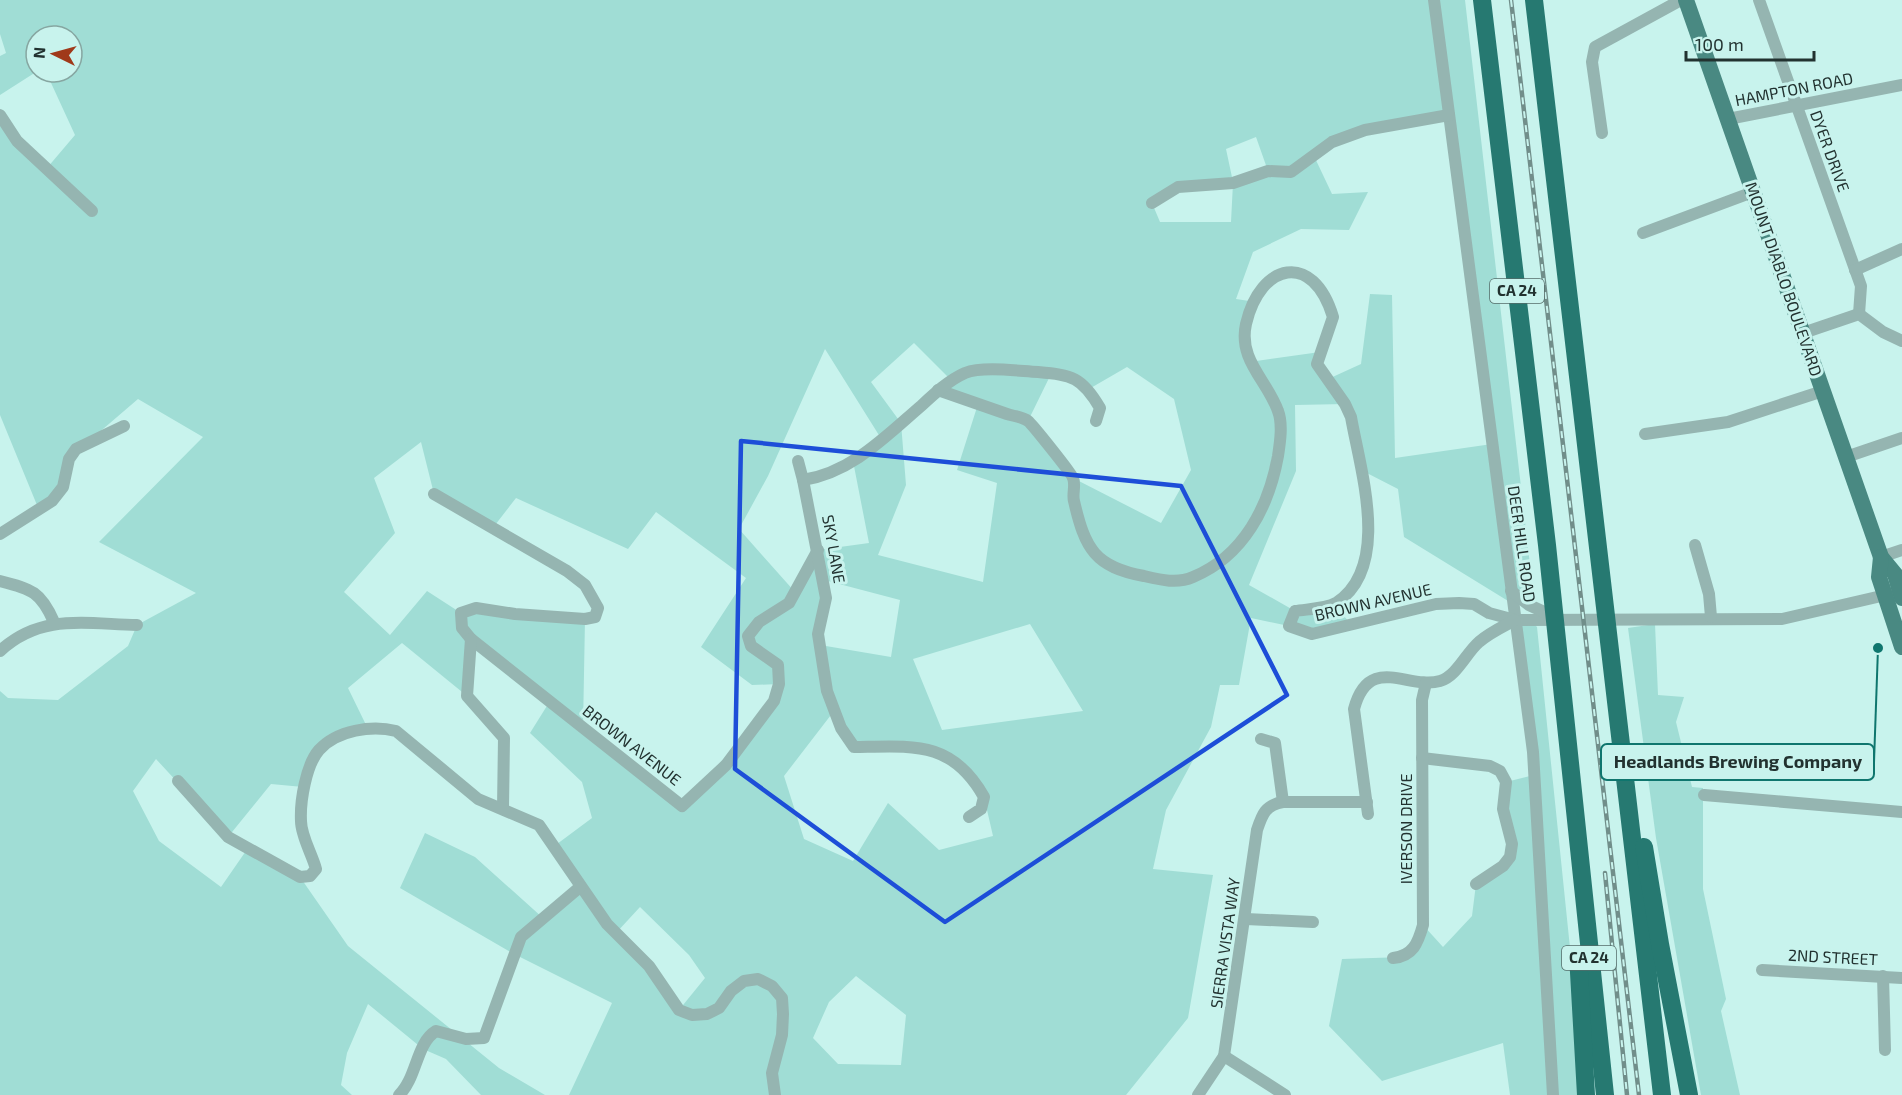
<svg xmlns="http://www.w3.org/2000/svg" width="1902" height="1095" font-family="'Exo 2',sans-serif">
  <rect width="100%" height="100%" fill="#c8f3ed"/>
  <!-- green -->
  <g fill="#a0ddd5" fill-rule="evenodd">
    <path d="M0 0H1465L1534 600 1527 599 1513 604 1404 537 1398 489 1361 470 1345 404 1295 405 1296 471 1249 585 1295 611 1334 605 1351 624 1312 634 1289 626 1251 618 1239 685H1220L1211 727 1166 810 1153 869 1213 875 1188 1018 1126 1095H569L612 1003 514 954 400 888 425 833 475 857 543 918 579 887 553 847 592 818 582 782 530 733 550 701 472 640 467 696 402 643 348 688 368 729 319 751 303 787 271 784 228 837 156 759 133 791 159 841 221 887 248 848 300 877 348 946 499 1068 545 1095H481L446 1059 423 1049 368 1004 347 1053 341 1085 352 1095H0V691L8 698 58 700 128 646 137 625 196 593 99 542 203 437 138 399 89 441 76 449 63 487 39 510 0 415V115L47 168 75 135 46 72H72V36H36V72L0 95V56L6 53 0 34ZM1448 115 1492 444 1395 458 1392 295 1370 294 1361 364 1326 380 1320 352 1249 362 1247 323 1256 302 1236 299 1253 252 1301 229 1349 230 1368 192 1332 194 1314 156 1365 130ZM1256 137 1268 171 1233 182 1226 149ZM1233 183 1231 222H1160L1152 203 1178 187ZM914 343 952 381 938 390 978 404 957 470 997 483 983 582 878 555 906 485 901 423 871 382ZM825 349 882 440 853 461 869 543 818 550 795 592 739 529 768 476ZM1127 367 1174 399 1191 470 1161 523 1073 478 1028 421 1051 374 1089 389ZM421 442 434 494 492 529 516 498 628 549 656 512 746 578 701 647 752 685 779 684 726 765 682 805 583 728 585 619 461 613 427 591 390 635 344 592 395 533 374 478ZM824 580 900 600 891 657 820 645ZM1030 624 1083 711 942 730 913 659ZM834 711 854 747 948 755 984 797 993 836 939 850 888 803 853 861 804 839 784 776ZM640 907 689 955 705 978 679 1010 616 933ZM856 976 906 1015 901 1065 838 1064 813 1038 829 1002Z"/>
    <polygon points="1529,619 1537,627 1573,977 1580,1095 1510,1095 1503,1043 1382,1081 1329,1026 1342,959 1404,957 1423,925 1443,947 1472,916 1476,884 1510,857 1506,782 1534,775 1515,620"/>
    <polygon points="1655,624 1658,695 1684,697 1676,722 1692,787 1703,788 1703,889 1726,999 1721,1011 1740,1095 1701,1095 1656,838 1628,628"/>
  </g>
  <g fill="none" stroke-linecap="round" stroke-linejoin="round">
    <!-- minor -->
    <g stroke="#95b5b1" stroke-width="12">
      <polyline points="1434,0 1533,752 1553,1095"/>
      <polyline points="1759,0 1861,286 1859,314"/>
      <polyline points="0,115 17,141 92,211"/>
      <polyline points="1728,119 1902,85"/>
      <polyline points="1602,133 1592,62 1595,47 1681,0"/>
      <polyline points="1152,203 1178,187 1233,183 1268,171 1291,172 1332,142 1365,130 1449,115"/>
      <polyline points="1643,233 1753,192"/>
      <polyline points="1855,270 1902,249"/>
      <polyline points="1803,333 1859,314 1883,332 1902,341"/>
      <path d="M938 390C961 398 984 406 1007 414 1013 416 1023 417 1028 421 1032 424 1072 474 1073 478 1076 485 1072 494 1074 501 1085 549 1095 567 1144 576 1161 580 1177 584 1193 577 1244 556 1269 506 1278 456 1280 443 1283 424 1278 411 1267 380 1238 360 1246 324 1260 263 1313 250 1333 317L1317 364 1345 404 1351 417C1360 469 1392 567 1336 603 1326 609 1307 609 1295 611L1289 626 1312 634 1436 604 1459 603 1474 604 1489 613 1515 620 1782 619 1890 594"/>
      <polyline points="1645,434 1728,422 1823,391"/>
      <polyline points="1846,457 1902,438"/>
      <polyline points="798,461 803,480"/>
      <polyline points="434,494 567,571 585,585 598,608 595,617 585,619 515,614 476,608 461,613 462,628 471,639 682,806 726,765 774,701 779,684 778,665 751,646 748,636 759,622 789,603 818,550"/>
      <polyline points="0,534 52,501 63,487 69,459 76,449 124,426"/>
      <polyline points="1695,545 1709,594 1711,617"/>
      <polyline points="1881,557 1902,550"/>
      <path d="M0 581C32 589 41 592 54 622"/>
      <polyline points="1511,591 1529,605 1555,617"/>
      <polyline points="471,639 467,696 504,738 503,808"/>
      <path d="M0 651C41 613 86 624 137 625"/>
      <polyline points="1261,739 1275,743 1283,802"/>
      <polyline points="1422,758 1490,766 1500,771 1506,782 1503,809 1512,844 1510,857 1503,866 1476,884"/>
      <path d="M178 781 228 837 300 877 310 876 316 869C312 854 301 836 301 821 300 801 306 765 319 750 337 730 372 725 396 731L478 799 539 825 607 924 649 966 679 1010 692 1015 707 1014 719 1008 731 991 744 981 758 979 772 986 782 998 783 1014 782 1035 772 1073 775 1095"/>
      <polyline points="1704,795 1902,812"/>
      <path d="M1368 814 1354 709C1369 653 1408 690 1440 681 1457 676 1466 653 1479 642 1489 633 1504 626 1515 620"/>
      <path d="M969 817 981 809 984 797C952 740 913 746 854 747L841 728 827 691 818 634 826 598 803 480C852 472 885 437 921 406 934 394 949 380 965 373 983 366 1018 371 1038 372 1072 375 1082 377 1100 408L1096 421"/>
      <polyline points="1246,919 1313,922"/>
      <path d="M1393 958C1413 956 1418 943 1423 925L1422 700 1426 683"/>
      <polyline points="1762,970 1902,978"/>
      <polyline points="1883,976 1885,1050"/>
      <polyline points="1224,1056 1285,1095"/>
      <path d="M399 1095C417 1078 416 1043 436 1031L466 1039 484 1038 521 937 580 887"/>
      <path d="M1198 1095 1224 1056 1257 830C1262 815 1265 805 1283 802H1367"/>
    </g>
    <!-- major -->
    <g stroke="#498982" stroke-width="16">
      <polyline points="1686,0 1881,557 1895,574 1902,598"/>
      <polyline points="1881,557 1879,577 1902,647"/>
    </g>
    <!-- highway -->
    <g stroke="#267971" stroke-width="18">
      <polyline points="1482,0 1547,545 1605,1095"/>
      <polyline points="1534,0 1662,1095"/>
      <polyline points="1644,847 1660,944 1689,1095"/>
      <polyline points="1578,955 1586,1095"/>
    </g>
    <!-- rail casing -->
    <g stroke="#718e8a" stroke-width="4.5">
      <g id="rail">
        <polyline points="1511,0 1639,1095"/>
        <polyline points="1605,873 1627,1095"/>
      </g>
    </g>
    <!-- rail -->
    <use href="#rail" stroke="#c8f3ed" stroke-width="2" stroke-dasharray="7" stroke-linecap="butt"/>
  </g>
  <!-- marked area -->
  <path fill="none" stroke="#1d4ed8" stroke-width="4.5" stroke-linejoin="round" d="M741 441 1181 486 1287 695 945 922 735 769Z"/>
  <g text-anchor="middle" stroke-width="6" stroke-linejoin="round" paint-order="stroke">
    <!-- shield labels -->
    <g fill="#c8f3ed" stroke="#546c69" stroke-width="1.5">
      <rect x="1490" y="279" width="54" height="24" rx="4.5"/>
      <rect x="1562" y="946" width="54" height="24" rx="4.5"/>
    </g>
    <g font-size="15" font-weight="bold" fill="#223230">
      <text x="1517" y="296">CA 24</text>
      <text x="1589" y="963">CA 24</text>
    </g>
    <!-- street labels -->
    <g font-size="16" fill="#223230" stroke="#c8f3ed">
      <text transform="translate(1794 89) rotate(-11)" y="6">HAMPTON ROAD</text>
      <text transform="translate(1830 151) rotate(70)" y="6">DYER DRIVE</text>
      <text transform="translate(1784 279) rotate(71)" y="6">MOUNT DIABLO BOULEVARD</text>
      <text transform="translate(1522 544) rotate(82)" y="6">DEER HILL ROAD</text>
      <text transform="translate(834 549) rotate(80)" y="6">SKY LANE</text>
      <text transform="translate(1373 602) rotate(-13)" y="6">BROWN AVENUE</text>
      <text transform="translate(632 745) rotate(38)" y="6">BROWN AVENUE</text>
      <text transform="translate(1406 829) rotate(-90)" y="6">IVERSON DRIVE</text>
      <text transform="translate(1225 943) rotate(-82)" y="6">SIERRA VISTA WAY</text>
      <text transform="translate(1833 957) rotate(3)" y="6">2ND STREET</text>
    </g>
  </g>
  <!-- callouts -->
  <path fill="none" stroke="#0f766e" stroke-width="2" d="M1878 648L1874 762"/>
  <circle fill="#0f766e" stroke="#c8f3ed" stroke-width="2" cx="1878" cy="648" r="6"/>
  <rect fill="#c8f3ed" stroke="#0f766e" stroke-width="2" x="1601" y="744" width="273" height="36" rx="6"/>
  <g font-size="18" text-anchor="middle" font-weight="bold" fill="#223230">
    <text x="1738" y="768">Headlands Brewing Company</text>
  </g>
  <!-- north arrow -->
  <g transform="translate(54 54) rotate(275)"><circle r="28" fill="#c8f3ed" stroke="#86a6a1" stroke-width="1.5"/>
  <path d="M0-4.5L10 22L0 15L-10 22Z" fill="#a0391a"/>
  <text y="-9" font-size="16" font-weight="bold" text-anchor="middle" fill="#223230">N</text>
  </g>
  <!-- scale -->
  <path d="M1686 51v9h128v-9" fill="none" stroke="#223230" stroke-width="3"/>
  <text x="1695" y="51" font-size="18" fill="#223230" stroke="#c8f3ed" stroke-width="4.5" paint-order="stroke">100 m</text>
</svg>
